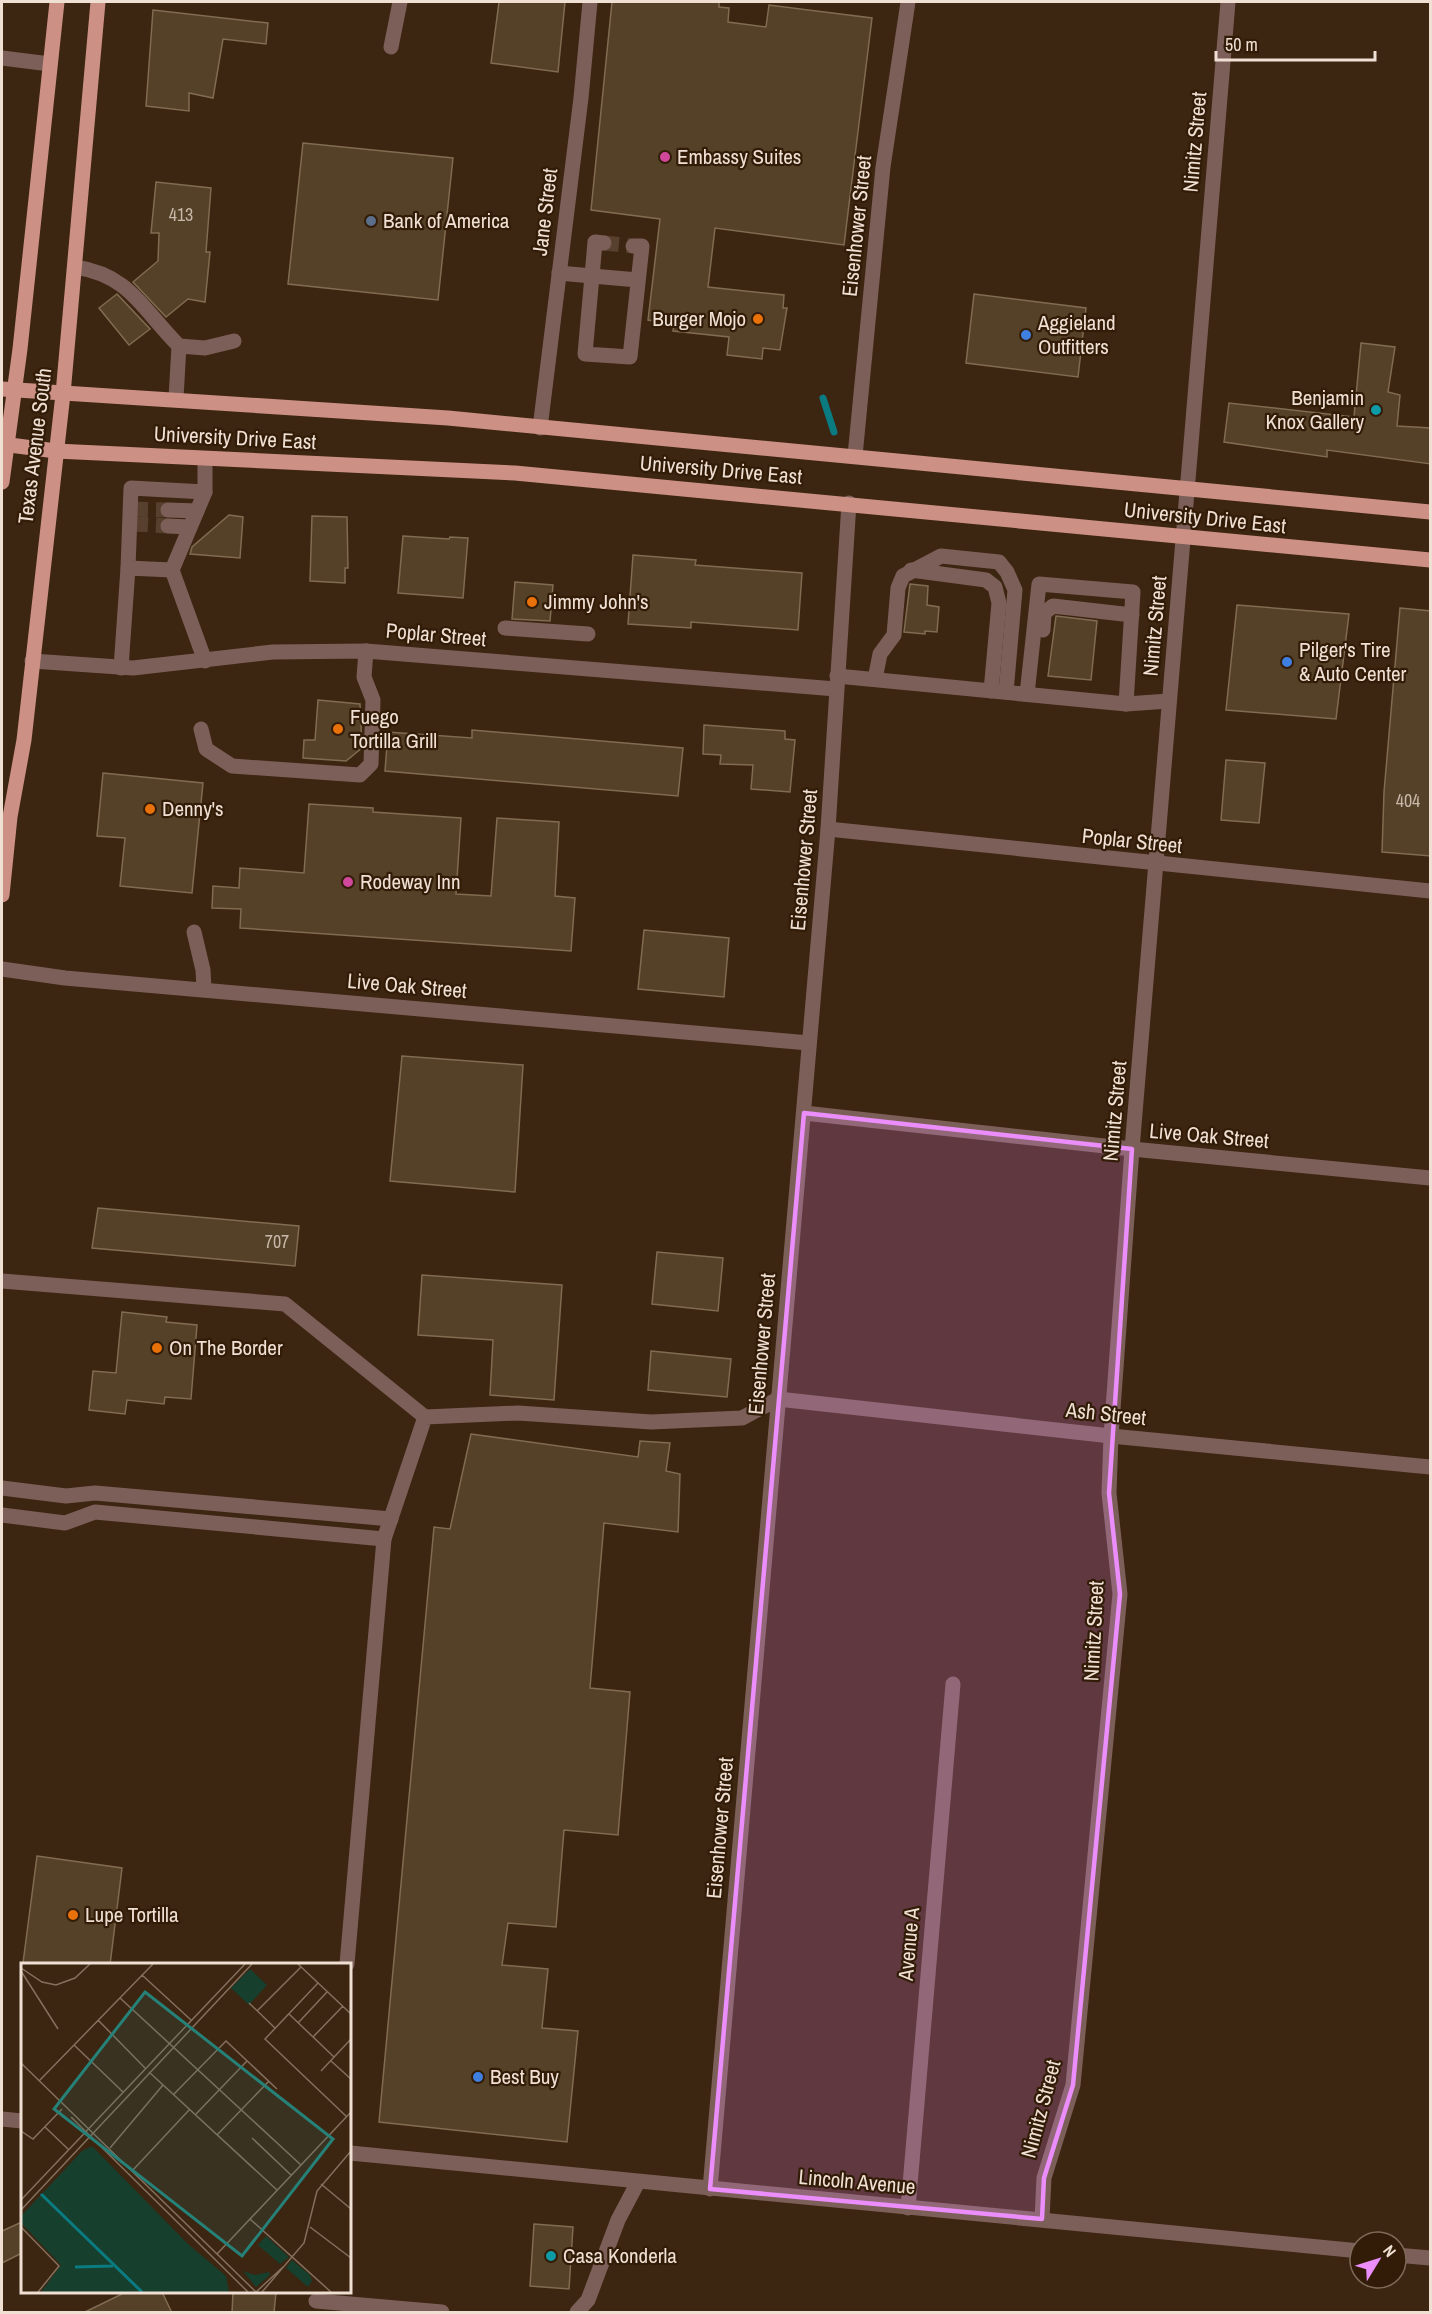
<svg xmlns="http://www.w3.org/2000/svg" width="1432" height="2314" font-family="'Archivo Narrow',sans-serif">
  <rect width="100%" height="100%" fill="#3c2511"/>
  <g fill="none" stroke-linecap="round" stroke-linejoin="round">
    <!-- stream -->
    <polyline stroke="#0b7b82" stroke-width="7" points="823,398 834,432"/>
  </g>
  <!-- building -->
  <g fill="#544128" stroke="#816b51" stroke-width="1.5">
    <polygon points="499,2 565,2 558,72 491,63"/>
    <polygon points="612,2 719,2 719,7 729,8 728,22 766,27 769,5 872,18 844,245 715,228 708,287 784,295 783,308 787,308 780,350 763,348 762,359 727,355 729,337 673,331 674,324 648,320 660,219 591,210"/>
    <polygon points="153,10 268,23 266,44 223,39 213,98 189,93 189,111 146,106"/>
    <polygon points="303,143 453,158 438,300 288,284"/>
    <polygon points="156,182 211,188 206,252 210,252 205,302 188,299 166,317 133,282 158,261 159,233 151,233"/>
    <polygon points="117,294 150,329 129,345 99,308"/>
    <polygon points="974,294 1086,308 1078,377 966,363"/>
    <polygon points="1361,343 1395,347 1388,392 1400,395 1397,426 1431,428 1431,464 1327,450 1327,457 1224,442 1229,403 1354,417"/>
    <polygon points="229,515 243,517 240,558 190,554 192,547"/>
    <polygon points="312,516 347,517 348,568 345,568 345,583 310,581"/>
    <polygon points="403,536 449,539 450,537 468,538 463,598 398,593"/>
    <polygon points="633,555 696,560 695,565 802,573 798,630 691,622 691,628 628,624"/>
    <polygon points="515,582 553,585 550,621 512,619"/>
    <polygon points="910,584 928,586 927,605 939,607 937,632 925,631 925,634 904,632"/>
    <polygon points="1237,605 1349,614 1336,719 1226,710"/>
    <polygon points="1400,608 1431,611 1431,856 1382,852 1384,792"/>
    <polygon points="1056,616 1097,621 1091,680 1048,676"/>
    <polygon points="318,700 360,704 362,748 346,761 303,758 304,740 315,740"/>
    <polygon points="704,725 785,731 785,739 795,740 790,792 751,789 753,765 720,764 721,755 703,754"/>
    <polygon points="472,730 683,748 678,796 385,771 388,732 472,738"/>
    <polygon points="1226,760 1265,763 1259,823 1221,820"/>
    <polygon points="103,773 203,783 192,893 120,886 125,838 97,836"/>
    <polygon points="309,804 373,808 373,812 461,818 456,894 491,896 497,818 559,822 555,896 575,898 571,951 240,928 241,909 212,908 213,886 239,888 240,868 304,873"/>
    <polygon points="644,930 729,938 724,997 638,989"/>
    <polygon points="402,1056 523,1065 515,1192 390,1181"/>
    <polygon points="98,1208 299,1226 295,1266 92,1248"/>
    <polygon points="657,1252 723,1258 718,1311 652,1304"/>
    <polygon points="422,1275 562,1285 554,1400 490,1395 493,1340 418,1335"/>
    <polygon points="122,1312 167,1317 166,1322 197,1325 191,1399 165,1397 164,1404 127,1400 125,1414 89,1410 93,1371 116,1373"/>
    <polygon points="651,1351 731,1359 727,1397 648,1390"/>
    <polygon points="471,1434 638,1457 640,1441 670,1443 666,1471 680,1474 678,1532 604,1523 590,1688 630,1692 618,1835 564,1830 556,1927 508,1923 502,1965 548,1969 542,2028 578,2031 567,2142 379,2122 434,1527 450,1529"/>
    <polygon points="37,1856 122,1868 110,1965 23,1963"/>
    <polygon points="22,2222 22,2253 2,2263 2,2231"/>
    <polygon points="534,2224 573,2227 569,2289 530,2286"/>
    <polygon points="126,2292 162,2292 172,2313 83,2313"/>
    <polygon points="233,2292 276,2292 274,2313 232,2313"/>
  </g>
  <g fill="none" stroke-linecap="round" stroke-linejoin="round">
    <!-- minor-tunnel -->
    <g stroke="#57412e" stroke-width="15" stroke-dasharray="15 8" stroke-linecap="butt">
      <polyline points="604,243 633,246"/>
      <polyline points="133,509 168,510"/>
      <polyline points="133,524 168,526"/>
    </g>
    <!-- minor -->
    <g stroke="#7c5f59" stroke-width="15">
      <polyline points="391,47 400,2"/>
      <polyline points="2,58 50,64"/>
      <polyline points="633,246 642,246 630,357 585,354 592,276 638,280"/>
      <path d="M75 267C130 275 142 309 179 346L176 398"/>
      <polyline points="559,273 592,276 595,242 604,243"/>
      <polyline points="179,346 205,348 234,341"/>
      <polyline points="540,428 581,98 590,2"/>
      <polyline points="855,456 883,167 908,2"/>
      <polyline points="168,510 197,511"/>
      <polyline points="168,526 190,527"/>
      <polyline points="128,568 131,488 205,492"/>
      <polyline points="172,570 205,661"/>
      <polyline points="911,570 986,580 995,587 999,603 991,691"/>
      <polyline points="505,628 588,634"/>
      <polyline points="1043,630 1044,613 1053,606 1132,615"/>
      <polyline points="32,661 133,668 273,652 366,651 836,689"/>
      <polyline points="121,668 128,568 172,570 205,492 205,459"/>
      <polyline points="837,676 1126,704 1169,701"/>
      <polyline points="875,679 880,654 894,635 898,588 903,576 941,556 999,562 1007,572 1015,590 1006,692"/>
      <polyline points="1027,694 1039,584 1133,592 1126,704"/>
      <polyline points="201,729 206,749 232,766 360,775 371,764 373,700 364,677 366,651"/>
      <polyline points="828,829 1430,891"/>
      <polyline points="194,932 203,970 204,989"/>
      <polyline points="2,969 65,978 809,1043"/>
      <polyline points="804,1113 1132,1149 1430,1178"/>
      <polyline points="2,1281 285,1304 425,1417"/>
      <polyline points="2,1488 66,1496 95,1493 391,1519"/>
      <polyline points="2,1515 65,1523 95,1512 384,1539"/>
      <polyline points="347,1964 384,1539 425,1417 518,1413 651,1422 742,1418 778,1399 1111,1436 1430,1467"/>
      <polyline points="2,2119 22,2121"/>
      <polyline points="350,2153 1360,2251"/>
      <polyline points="710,2189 828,829 849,503"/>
      <polyline points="908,2208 953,1684"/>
      <polyline points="1042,2219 1044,2178 1073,2085 1120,1594 1109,1493 1111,1436 1132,1149 1228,2"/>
      <polyline points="1396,2255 1430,2258"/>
      <polyline points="316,2301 442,2312"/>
      <polyline points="577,2312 588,2300 618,2220 638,2182"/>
    </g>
    <!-- major -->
    <g stroke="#cc9085" stroke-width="15">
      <polyline points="2,389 448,418 1430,512"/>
      <polyline points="2,444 56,451 515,473 1430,560"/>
      <polyline points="2,482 20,349 57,2"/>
      <polyline points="2,895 10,817 24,740 63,394 98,2"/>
    </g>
  </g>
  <!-- marked area -->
  <path fill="#eb8dfb" fill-opacity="0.2" stroke="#eb8dfb" stroke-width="4.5" stroke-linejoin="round" d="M804 1113 1132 1149 1109 1493 1120 1594 1073 2085 1044 2178 1042 2219 710 2189Z"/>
  <!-- markers -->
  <g fill="#d1479c" stroke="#321c07" stroke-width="2">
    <circle cx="665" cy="157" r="6"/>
    <circle cx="348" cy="882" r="6"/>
  </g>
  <circle fill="#5c6f8a" stroke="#321c07" stroke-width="2" cx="371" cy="221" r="6"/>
  <g fill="#e8710a" stroke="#321c07" stroke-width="2">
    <circle cx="758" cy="319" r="6"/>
    <circle cx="532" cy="602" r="6"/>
    <circle cx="338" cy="729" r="6"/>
    <circle cx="150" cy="809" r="6"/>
    <circle cx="157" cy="1348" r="6"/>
    <circle cx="73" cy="1915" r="6"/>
  </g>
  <g fill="#3f7fe0" stroke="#321c07" stroke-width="2">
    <circle cx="1026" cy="335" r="6"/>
    <circle cx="1287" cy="662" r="6"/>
    <circle cx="478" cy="2077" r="6"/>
  </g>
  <g fill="#0f9aa8" stroke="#321c07" stroke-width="2">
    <circle cx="1376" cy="410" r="6"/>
    <circle cx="551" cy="2256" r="6"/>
  </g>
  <g text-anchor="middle" stroke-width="4.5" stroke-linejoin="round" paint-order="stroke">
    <!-- number labels -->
    <g font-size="18" fill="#c9b8a9">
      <text x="181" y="221">413</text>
      <text x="1408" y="807">404</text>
      <text x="277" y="1248">707</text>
    </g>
    <!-- street labels -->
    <g font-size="21" fill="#f0e0d4" stroke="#321c07">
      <text transform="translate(1195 142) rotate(-85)" y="7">Nimitz Street</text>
      <text transform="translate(545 212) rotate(-83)" y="7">Jane Street</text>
      <text transform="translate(857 226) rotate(-84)" y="7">Eisenhower Street</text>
      <text transform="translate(235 438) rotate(3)" y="7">University Drive East</text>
      <text transform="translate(35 446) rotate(-83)" y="7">Texas Avenue South</text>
      <text transform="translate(721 470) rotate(5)" y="7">University Drive East</text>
      <text transform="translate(1205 518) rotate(6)" y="7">University Drive East</text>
      <text transform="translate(1155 626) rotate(-85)" y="7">Nimitz Street</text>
      <text transform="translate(436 635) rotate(5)" y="7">Poplar Street</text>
      <text transform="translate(1132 841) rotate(6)" y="7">Poplar Street</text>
      <text transform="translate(804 860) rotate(-85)" y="7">Eisenhower Street</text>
      <text transform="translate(407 986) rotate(5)" y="7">Live Oak Street</text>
      <text transform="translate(1115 1111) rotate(-85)" y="7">Nimitz Street</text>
      <text transform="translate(1209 1136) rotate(5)" y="7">Live Oak Street</text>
      <text transform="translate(762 1344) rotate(-85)" y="7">Eisenhower Street</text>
      <text transform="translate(1106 1414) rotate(6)" y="7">Ash Street</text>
      <text transform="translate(1094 1631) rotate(-87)" y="7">Nimitz Street</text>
      <text transform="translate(720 1828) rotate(-85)" y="7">Eisenhower Street</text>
      <text transform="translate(909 1944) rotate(-85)" y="7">Avenue A</text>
      <text transform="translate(1041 2109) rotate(-75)" y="7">Nimitz Street</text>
      <text transform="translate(857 2182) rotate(5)" y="7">Lincoln Avenue</text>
    </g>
    <!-- poi labels -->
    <g font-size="21" fill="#f0e0d4" stroke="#321c07" text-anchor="start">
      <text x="677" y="164">Embassy Suites</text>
      <text x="383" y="228">Bank of America</text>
      <text x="746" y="326" text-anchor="end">Burger Mojo</text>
      <text x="1038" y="330">Aggieland<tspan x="1038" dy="24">Outfitters</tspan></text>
      <text x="1364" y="405" text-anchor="end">Benjamin<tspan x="1364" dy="24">Knox Gallery</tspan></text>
      <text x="544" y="609">Jimmy John's</text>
      <text x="1299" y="657">Pilger's Tire<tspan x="1299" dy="24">&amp; Auto Center</tspan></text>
      <text x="350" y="724">Fuego<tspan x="350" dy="24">Tortilla Grill</tspan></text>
      <text x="162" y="816">Denny's</text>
      <text x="360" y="889">Rodeway Inn</text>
      <text x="169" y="1355">On The Border</text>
      <text x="85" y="1922">Lupe Tortilla</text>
      <text x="490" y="2084">Best Buy</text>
      <text x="563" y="2263">Casa Konderla</text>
    </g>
  </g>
  <!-- overview -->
  <g transform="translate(21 1963)">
    <rect width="330" height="330" fill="#3c2511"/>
    <path d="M229 6 246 22 228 42 210 25ZM71 183 167 281 205 313 208 329H20L40 302 0 260V253L61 188ZM245 273 268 294 259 301 237 282ZM271 297 289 312 291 318 287 324 265 305ZM222 308 234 312 248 309 249 312 235 324Z" fill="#173f2d"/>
    <path fill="none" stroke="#0b7b82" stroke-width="3" d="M20 231 121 329M54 304 92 303"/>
    <path fill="none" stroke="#84705f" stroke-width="1.5" d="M277 1 330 51M0 5 21 19 35 22 54 15 69 1M0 8 37 66M121 12 170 57M297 20 244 76 326 154M99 35 280 202M228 40 254 65M236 48 280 4M268 51 313 94M77 57 124 105M277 60 306 29M292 74 322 43M53 82 102 129M310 98 330 116M0 100 235 329M300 108 330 76M128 109 256 227M18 118 132 1M153 131 205 78 256 126M175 151 226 98M50 154 227 329M24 164 48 187M0 168 12 176 41 146M196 172 248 118M231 175 270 212M89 185 142 122M111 208 169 146M300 221 330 246M0 237 224 1M0 247 231 1M229 256 310 329M0 264 38 303 17 329M289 264 330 295M196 291 330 149M235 329 262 304M241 329 283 280 296 228 330 188"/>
    <path fill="#268178" fill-opacity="0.15" stroke="#268178" stroke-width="3" d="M124 29 312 176 221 293 33 146Z"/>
    <rect width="330" height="330" fill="none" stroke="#f0e0d4" stroke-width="3"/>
  </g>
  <!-- border -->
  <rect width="1432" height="2314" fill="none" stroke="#f0e0d4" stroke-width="6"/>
  <!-- north arrow -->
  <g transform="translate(1378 2260) rotate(52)"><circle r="28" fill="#321c07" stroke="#7e6a59" stroke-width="1.5"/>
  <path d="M0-4.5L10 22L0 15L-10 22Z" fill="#eb8dfb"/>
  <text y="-9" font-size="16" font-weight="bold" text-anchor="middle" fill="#f0e0d4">N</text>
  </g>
  <!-- scale -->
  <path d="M1216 51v9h159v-9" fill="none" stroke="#f0e0d4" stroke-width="3"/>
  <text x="1225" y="51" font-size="18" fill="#f0e0d4" stroke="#321c07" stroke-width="4.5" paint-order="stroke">50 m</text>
</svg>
